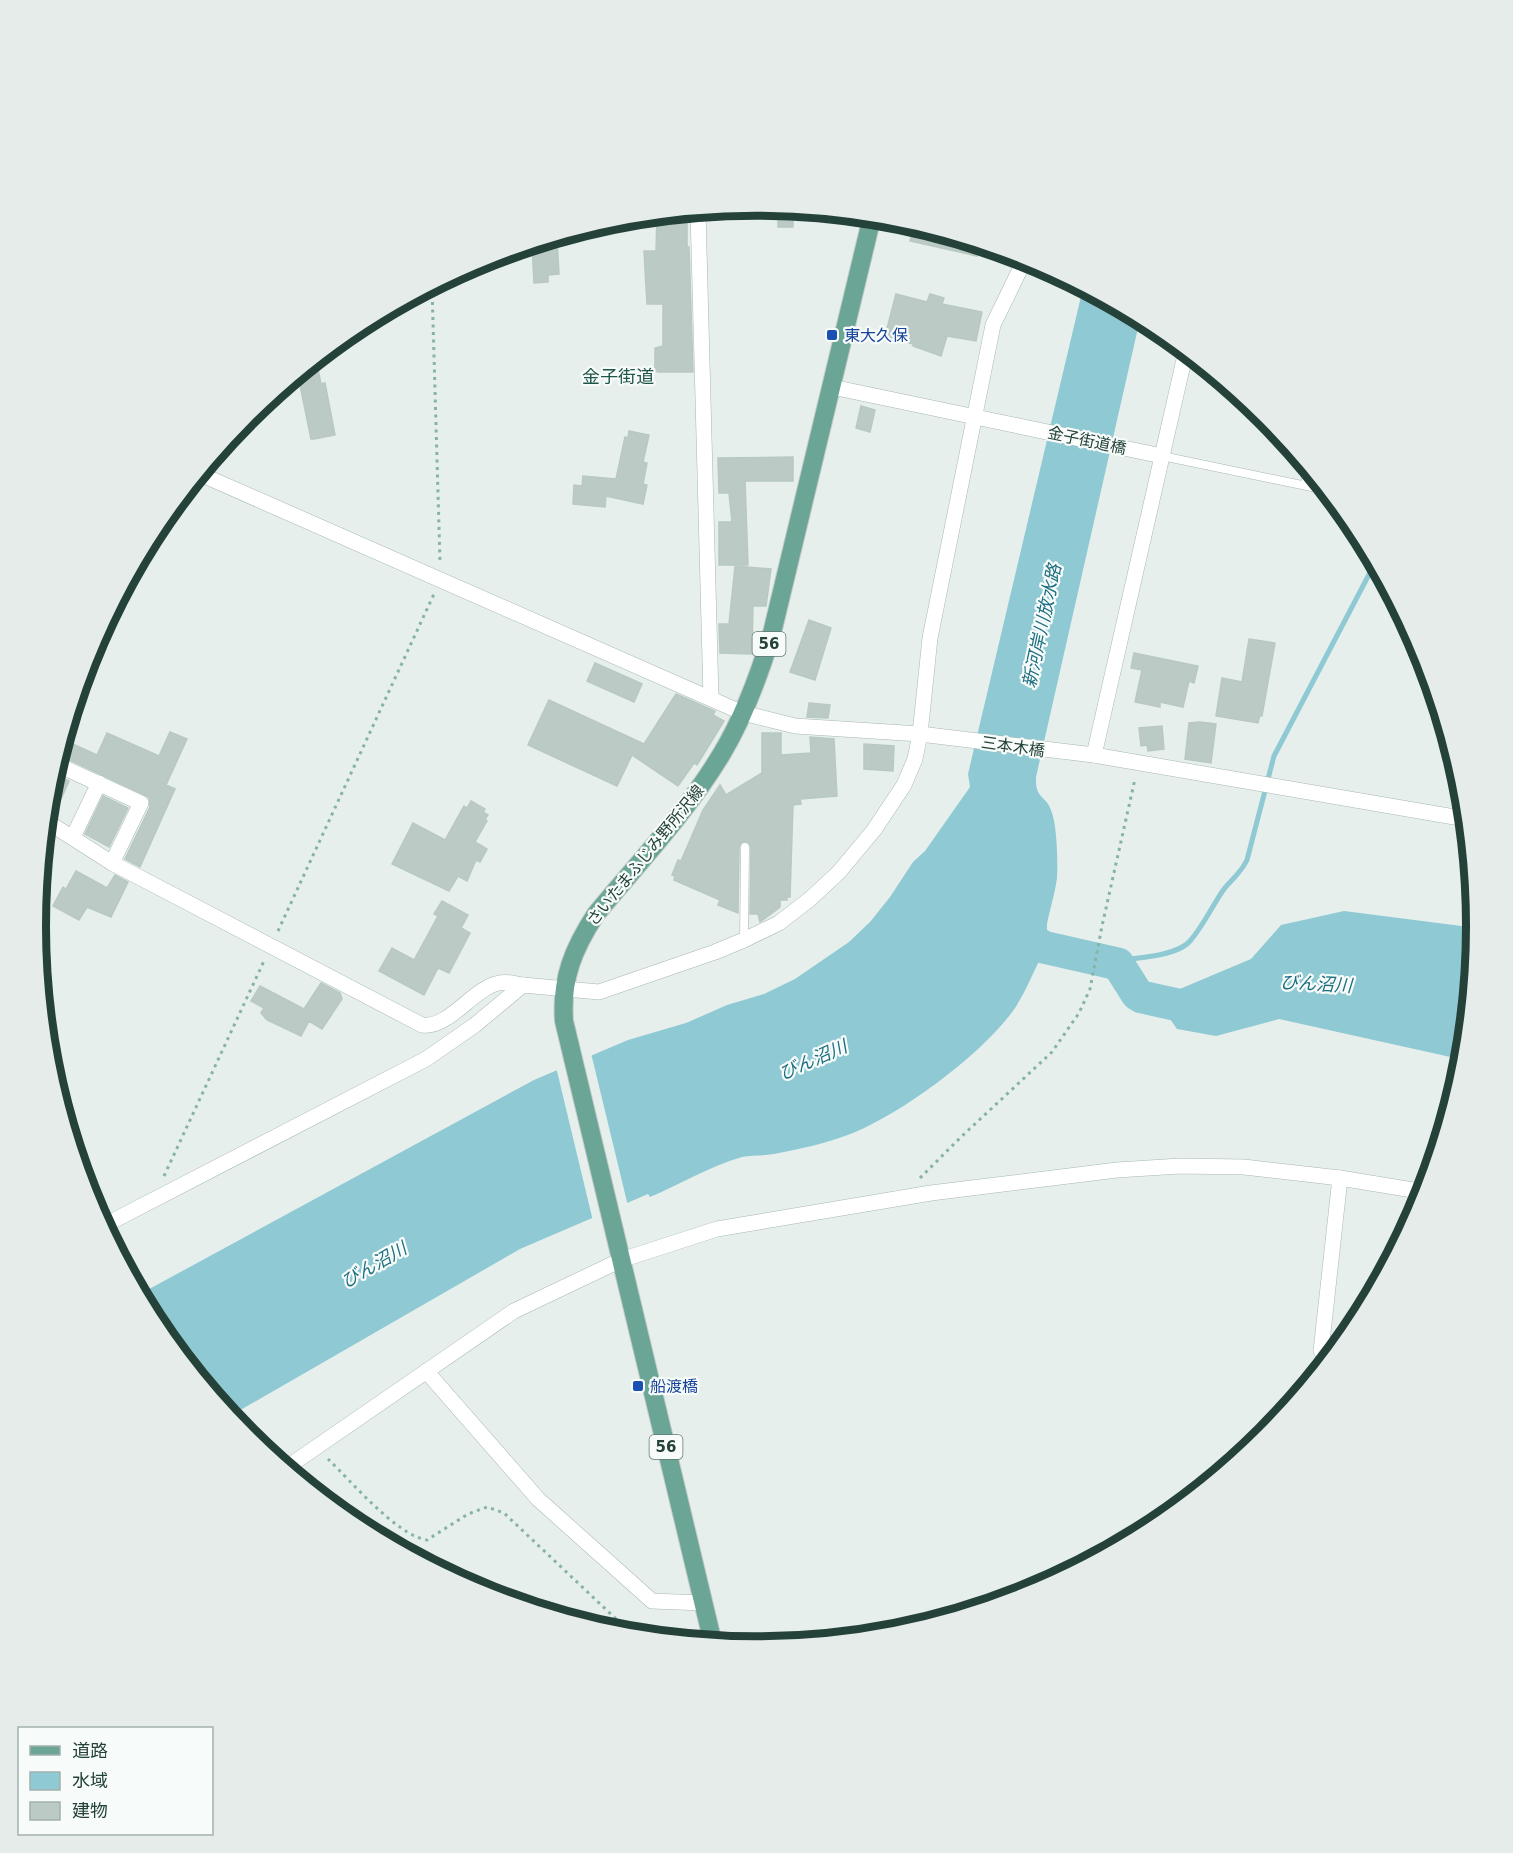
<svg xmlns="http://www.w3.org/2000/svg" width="1513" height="1853" font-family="'DejaVu Sans','Noto Sans JP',sans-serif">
  <rect width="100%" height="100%" fill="#e6efeb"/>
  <!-- water -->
  <g fill="#8ec9d4">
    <path d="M1083 288 1140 319 1036 777C1035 801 1047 794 1052 813 1057 827 1058 863 1057 878 1055 893 1050 909 1047 924V930L1059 937 1058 941 1088 951 1086 960 1056 953 1054 958 1040 959C1032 975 1025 993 1015 1008 984 1053 904 1112 853 1133 828 1143 800 1149 774 1154 764 1156 752 1155 742 1157 710 1166 681 1184 650 1197L648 1194 520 1249 230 1416 157 1327 140 1294 534 1080 628 1040 686 1023 727 1005 764 994 795 979 849 942 870 922 890 897 913 862 925 851 970 787 968 774Z"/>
    <polygon points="1344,911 1477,928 1464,1060 1279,1019 1216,1036 1177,1029 1156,999 1251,959 1281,925"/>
  </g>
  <!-- pier -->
  <polygon fill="#e6efeb" points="591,1053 628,1206 593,1221 556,1067"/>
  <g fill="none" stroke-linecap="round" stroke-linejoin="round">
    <!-- stream -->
    <path stroke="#8ec9d4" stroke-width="5" d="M1118 964 1119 960C1138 958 1177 956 1190 941 1204 925 1212 906 1224 889 1233 878 1240 874 1247 860L1274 756 1375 563"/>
    <!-- river -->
    <polyline stroke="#8ec9d4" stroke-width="33" points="1043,947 1118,964 1137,994 1142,997 1201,1010"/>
  </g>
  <!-- building -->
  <g fill="#bbcac4" stroke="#b8c9c2" stroke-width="1.5">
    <polygon points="778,208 793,210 793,227 778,227"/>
    <polygon points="687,213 687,247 689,247 693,372 658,372 655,371 655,348 663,346 663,304 647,304 644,251 656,251 657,216"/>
    <polygon points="914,225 980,245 977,256 910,241"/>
    <polygon points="557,238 559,274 548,275 548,282 534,283 532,245"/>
    <polygon points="896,294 927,302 930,294 944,298 942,304 982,312 976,341 947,336 941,356 913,346 913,344 885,336"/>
    <polygon points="316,360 321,384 325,383 335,435 314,439 311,439 310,434 298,375"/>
    <polygon points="861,406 875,410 870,432 856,428"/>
    <polygon points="629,431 649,435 643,462 647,463 643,484 647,485 643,504 606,496 605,507 573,504 574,485 582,486 583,476 616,479 625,437 628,438"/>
    <polygon points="793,457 793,481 745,481 748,565 719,565 719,522 732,522 729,493 719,493 718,458"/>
    <polygon points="735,566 771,569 766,606 753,606 752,654 720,653 719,624 729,624"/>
    <polygon points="809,620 831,628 815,680 790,672"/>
    <polygon points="1249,639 1275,643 1262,716 1260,715 1258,723 1216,716 1222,678 1242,682"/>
    <polygon points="1134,653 1198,666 1194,683 1189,681 1183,707 1160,702 1160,707 1135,702 1142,670 1131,668"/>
    <polygon points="595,663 642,684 634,702 587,681"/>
    <polygon points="676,694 715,711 713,715 724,721 697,765 694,763 678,786 632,755 617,786 528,745 549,700 644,744"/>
    <polygon points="809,703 830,705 828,718 807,717"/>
    <polygon points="1200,722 1216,724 1211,763 1185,759 1189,723"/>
    <polygon points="1162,726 1164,749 1148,751 1147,745 1141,746 1139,728"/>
    <polygon points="170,732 187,739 166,785 175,789 140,867 125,859 150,807 149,797 59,755 64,740 97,755 107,733 159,756"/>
    <polygon points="762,733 781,733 781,755 811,753 810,737 834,739 837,796 800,799 801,804 793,805 790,897 787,897 787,900 780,900 780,907 760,922 758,914 750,914 751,847 748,842 742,842 739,847 738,913 718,905 720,900 674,880 675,876 672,875 678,860 681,861 703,810 720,785 726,795 762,773"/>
    <polygon points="864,744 894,746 893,771 864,769"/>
    <polygon points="54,774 69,781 54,815 47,811 50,786"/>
    <polygon points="103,796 128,808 109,847 85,834"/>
    <polygon points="471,801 485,809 483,812 488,815 485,819 487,821 475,842 487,849 480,862 476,860 467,881 458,876 449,891 392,864 413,823 445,840 464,806 467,808"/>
    <polygon points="76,871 107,888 115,875 128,882 111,917 87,907 79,920 53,906 63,887 66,889"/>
    <polygon points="442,901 468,915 461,928 470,933 449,973 438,968 424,995 379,971 392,948 414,960 438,916 434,914"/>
    <polygon points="321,983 340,993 342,999 322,1029 309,1021 301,1036 267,1020 261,1013 264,1008 251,1001 260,986 304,1009"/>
  </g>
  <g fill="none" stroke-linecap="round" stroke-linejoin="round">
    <!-- lane casing -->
    <g stroke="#a8b8b2" stroke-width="9">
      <g id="lane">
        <polyline points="1162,456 1326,490"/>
        <polyline points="1304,485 1310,470"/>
        <polyline points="744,940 745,847"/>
      </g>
    </g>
    <!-- street casing -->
    <g stroke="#a8b8b2" stroke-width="16">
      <g id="street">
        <polyline points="698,212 711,698"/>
        <polyline points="832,387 1162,456"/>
        <polyline points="200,474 743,713 795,726 920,734 1094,755 1466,819"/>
        <polyline points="1094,755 1186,351"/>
        <polyline points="56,764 141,803 112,863"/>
        <path d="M46 821 112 863 422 1025C449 1029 473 988 499 983 507 981 515 984 523 985"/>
        <polyline points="73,837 99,783"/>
        <polyline points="103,1226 426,1059 475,1025 523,985 599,992 715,952 744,940 779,923 810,899 839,872 874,830 904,785 915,759 920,734 930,638 993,325 1025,259"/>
        <polyline points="1333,1354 1321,1351 1340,1178"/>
        <polyline points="426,1371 538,1499 652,1601 703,1603"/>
        <polyline points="286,1468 514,1311 621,1260 717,1229 931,1193 1117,1170 1180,1166 1244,1167 1340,1178 1425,1192"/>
      </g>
    </g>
    <!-- primary casing -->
    <g stroke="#c2cac8" stroke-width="20">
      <path id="primary" d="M713 1643 564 1021C561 979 573 949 596 914 639 862 686 813 721 755 744 717 759 676 772 633L872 217"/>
    </g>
    <!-- path -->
    <g stroke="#86b3a5" stroke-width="3" stroke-dasharray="3 4.5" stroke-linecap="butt">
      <polyline points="432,287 440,562"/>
      <polyline points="278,931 434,594"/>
      <polyline points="164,1176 264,961"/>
      <polyline points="920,1178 961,1137 1052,1052 1079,1013 1090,989 1102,926 1135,779"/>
      <path d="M328 1459C351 1481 396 1535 427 1540L468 1514 487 1507 504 1513 633 1635"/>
    </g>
    <!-- lane -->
    <use href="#lane" stroke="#fff" stroke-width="8"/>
    <!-- street -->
    <use href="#street" stroke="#fff" stroke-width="15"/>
    <!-- primary -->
    <use href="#primary" stroke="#6aa596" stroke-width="18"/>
  </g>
  <!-- markers -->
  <g fill="#1a4fb4" stroke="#f7fbf9" stroke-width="2">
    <rect x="826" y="329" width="12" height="12" rx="3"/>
    <rect x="632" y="1380" width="12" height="12" rx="3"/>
  </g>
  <g text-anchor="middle" stroke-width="4.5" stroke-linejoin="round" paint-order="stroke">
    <!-- shield labels -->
    <g fill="#f7fbf9" stroke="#637a73" stroke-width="1.5">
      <rect x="752.5" y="632" width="33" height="24" rx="4.5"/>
      <rect x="649.5" y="1435" width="33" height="24" rx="4.5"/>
    </g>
    <g font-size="15" font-weight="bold" fill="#24423a">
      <text x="769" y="649">56</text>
      <text x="666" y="1452">56</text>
    </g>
    <!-- transit labels -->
    <g font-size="16" fill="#164399" stroke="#f7fbf9" text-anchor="start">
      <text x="844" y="341">東大久保</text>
      <text x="650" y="1392">船渡橋</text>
    </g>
    <!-- street labels -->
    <g font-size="16" fill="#24423a" stroke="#f7fbf9">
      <text transform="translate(1087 440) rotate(12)" y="6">金子街道橋</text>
      <text transform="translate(1013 746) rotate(8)" y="6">三本木橋</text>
      <text transform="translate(645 855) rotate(-51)" y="6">さいたまふじみ野所沢線</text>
    </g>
    <!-- neighbourhood labels -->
    <g font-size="18" fill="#1f5548" stroke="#f7fbf9">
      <text x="618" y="383">金子街道</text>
    </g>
    <!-- water labels -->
    <g font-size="18" font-style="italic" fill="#1c6f80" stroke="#f7fbf9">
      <text transform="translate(1042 626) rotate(-78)" y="6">新河岸川放水路</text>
      <text transform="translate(1316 984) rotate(3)" y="6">びん沼川</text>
      <text transform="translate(813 1060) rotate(-24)" y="6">びん沼川</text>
      <text transform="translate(374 1265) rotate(-30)" y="6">びん沼川</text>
    </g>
  </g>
  <!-- crop -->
  <path d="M0 0H1513V1853H0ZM46 926a710 710 0 1 1 1420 0a710 710 0 1 1-1420 0Z" fill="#e6ecea" fill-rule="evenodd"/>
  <path fill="none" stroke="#24423a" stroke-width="8" d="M46 926a710 710 0 1 1 1420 0a710 710 0 1 1-1420 0Z"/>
  <!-- legend -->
  <rect x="18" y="1727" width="195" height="108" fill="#f7fbf9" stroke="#a3b1ad" stroke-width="1.5"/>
  <rect x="30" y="1746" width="30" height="9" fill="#6aa596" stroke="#a3b1ad" stroke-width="1.5"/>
  <text x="72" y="1757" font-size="18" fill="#24423a">道路</text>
  <rect x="30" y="1772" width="30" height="18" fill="#8ec9d4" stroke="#a3b1ad" stroke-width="1.5"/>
  <text x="72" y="1787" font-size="18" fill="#24423a">水域</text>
  <rect x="30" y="1802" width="30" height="18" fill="#bbcac4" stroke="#a3b1ad" stroke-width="1.5"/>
  <text x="72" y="1817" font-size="18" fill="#24423a">建物</text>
</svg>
